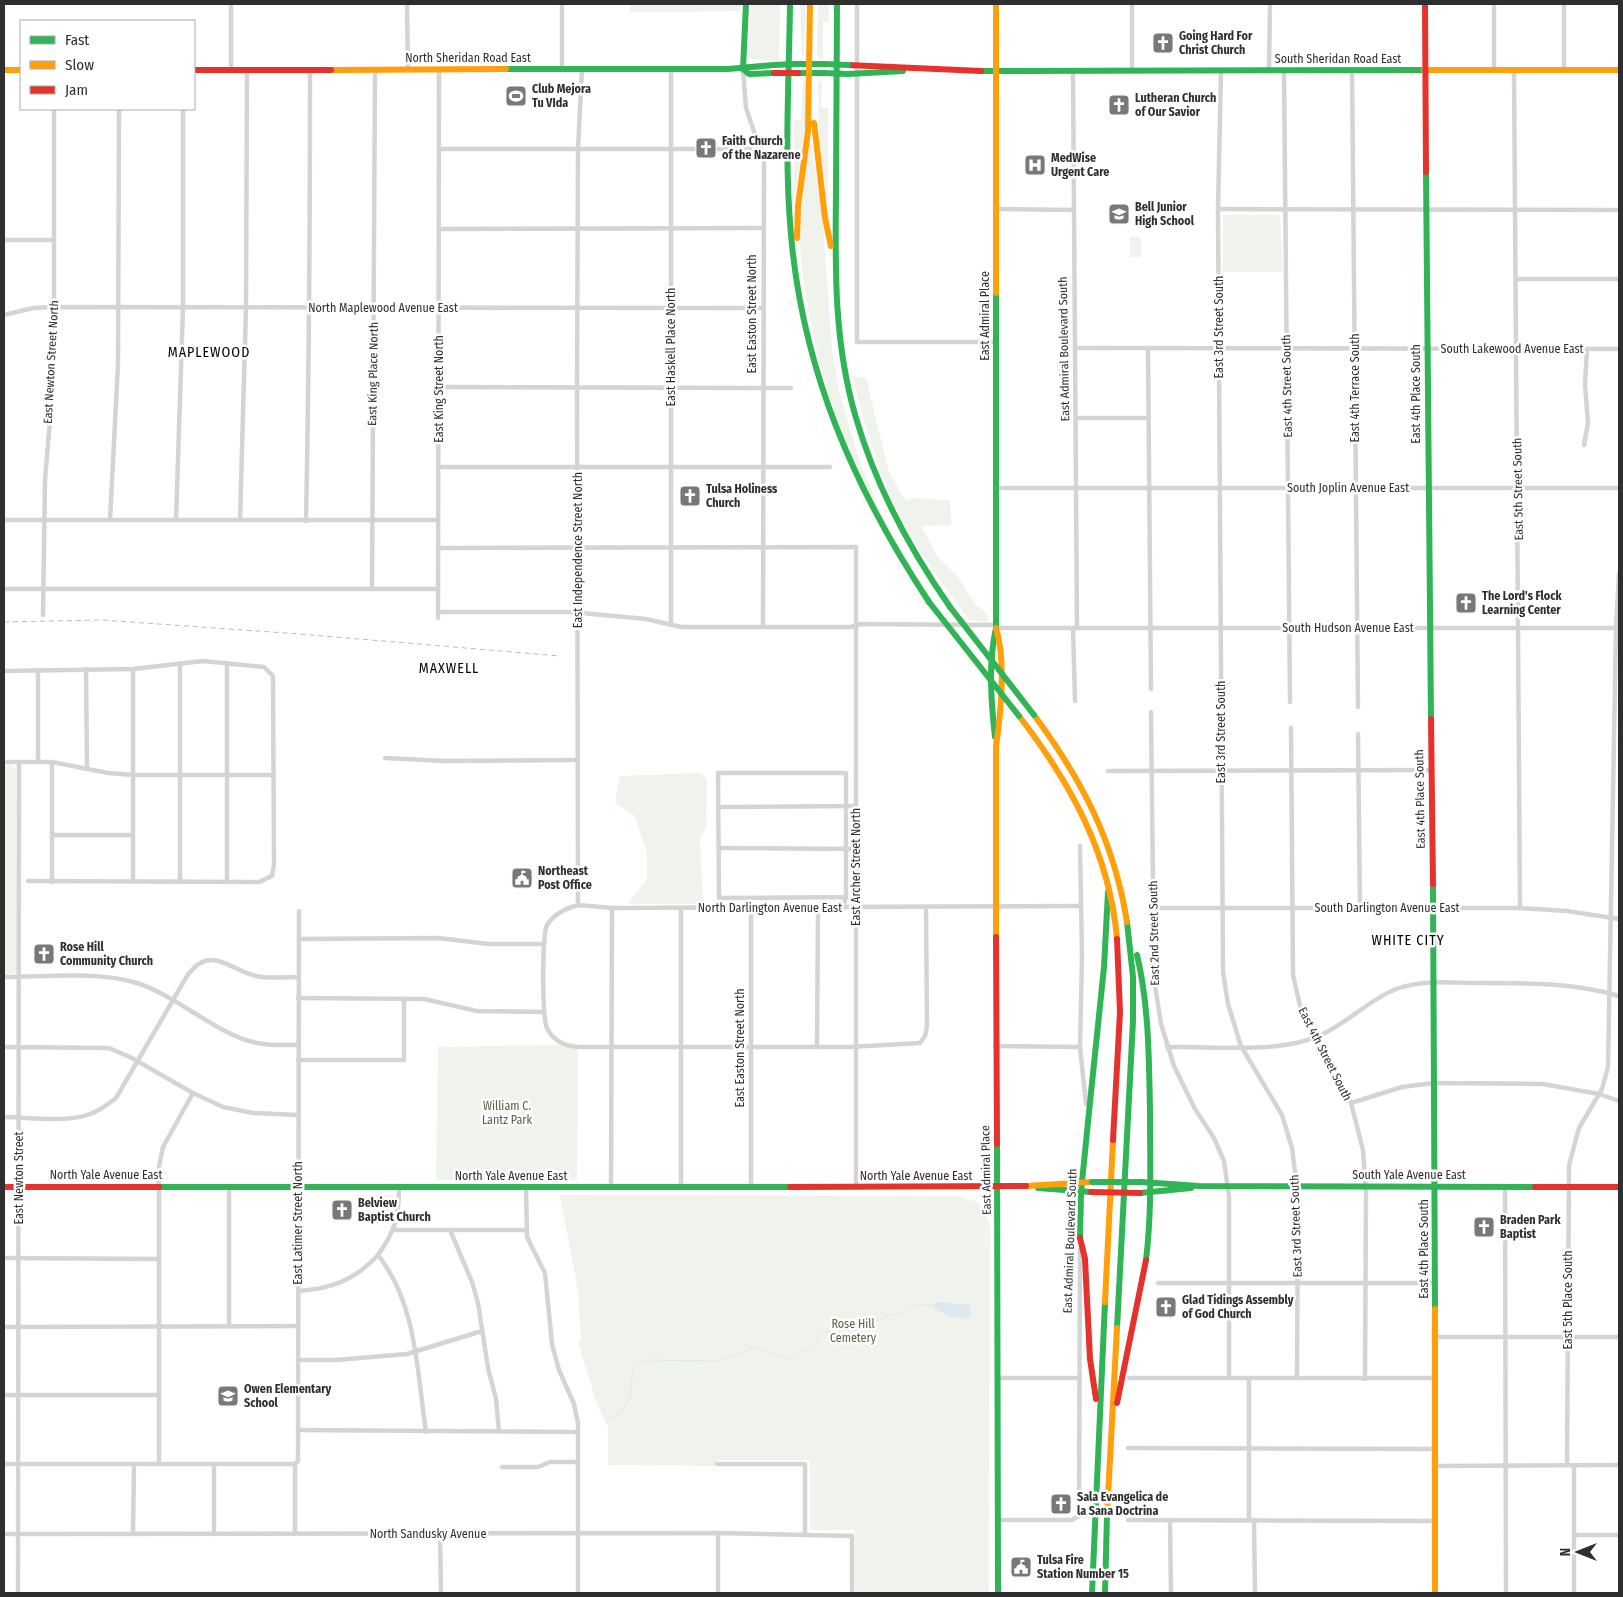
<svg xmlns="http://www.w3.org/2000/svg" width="1623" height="1597" font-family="'Fira Sans Condensed',sans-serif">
  <rect width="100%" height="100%" fill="#fff"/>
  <!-- green -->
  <g fill="#f0f2ec">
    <polygon points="630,4 741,4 740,11 630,12"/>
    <polygon points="751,4 780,4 779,61 748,59"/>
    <polygon points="800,4 806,4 804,53 802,58"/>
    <polygon points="818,4 829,4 829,23 823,22 823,60 818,57 817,53"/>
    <polygon points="803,79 806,84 806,119 794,204 794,120 801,120"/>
    <polygon points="822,80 821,107 828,108 828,206 819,146 818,83"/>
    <path d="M810 137 822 213 832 349 839 391 858 457 885 523C847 453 821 385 808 306 803 281 799 253 800 227 801 197 807 167 810 137Z"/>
    <polygon points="1223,215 1280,215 1283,272 1223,272"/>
    <rect x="1130" y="237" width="11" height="20"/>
    <path d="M852 376 866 378 889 472 906 501 912 498 950 500 951 525 921 526 938 557 958 577 975 604 987 614 988 620 985 622 969 620C950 593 929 566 912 538 882 488 867 432 852 376Z"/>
    <polygon points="12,765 16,771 17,970 13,974 4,974 4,766"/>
    <polygon points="701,773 707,779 706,828 700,838 703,904 628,904 647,879 647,853 634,815 615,803 620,776"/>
    <polygon points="559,1045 578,1050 577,1180 436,1180 438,1047"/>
    <polygon points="374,1195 393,1195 390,1220 383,1219 385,1201 376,1199"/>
    <polygon points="560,1195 956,1196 978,1202 990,1225 989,1593 855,1593 855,1530 810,1530 810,1460 717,1460 716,1466 608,1465 608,1427 597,1404 578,1342 581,1341 578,1291"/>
  </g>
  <!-- water -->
  <polygon fill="#dce9ef" points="938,1302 969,1305 971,1314 968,1318 951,1317 934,1308 934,1304"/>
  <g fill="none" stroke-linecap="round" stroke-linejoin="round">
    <!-- stream -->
    <path stroke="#dce9ef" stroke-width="1" d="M606 1419C634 1412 629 1391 634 1365L645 1360 720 1361 754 1347 789 1360 816 1343 821 1333 874 1323 886 1316 900 1313 914 1305H934"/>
    <!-- street -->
    <g stroke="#d4d4d4" stroke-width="4.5">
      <polyline points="407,4 408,70"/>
      <polyline points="857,4 857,342 996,342"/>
      <polyline points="1494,4 1494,70"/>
      <polyline points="562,69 562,4"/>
      <polyline points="743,69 746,108 764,161 763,627"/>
      <polyline points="231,70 231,4"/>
      <polyline points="1073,70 1077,628"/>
      <polyline points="1132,70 1132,4"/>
      <polyline points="1221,70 1218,209 1223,972 1228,1004 1241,1046 1282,1115 1292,1148 1298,1197 1297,1378"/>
      <polyline points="1269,70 1270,4"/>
      <polyline points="1284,70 1290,702"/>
      <polyline points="1352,70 1358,707"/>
      <polyline points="1514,70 1520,908"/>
      <polyline points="1564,70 1564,4"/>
      <polyline points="439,149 761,149"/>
      <polyline points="996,209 1074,210"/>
      <polyline points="1218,209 1619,210"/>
      <polyline points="439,229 764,228"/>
      <polyline points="4,240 54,240"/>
      <polyline points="1516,279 1619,279"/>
      <polyline points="4,315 33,308 54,307 763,308"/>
      <polyline points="1075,348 1619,349"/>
      <polyline points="1148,348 1151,689"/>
      <polyline points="439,387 791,388"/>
      <polyline points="1076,418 1149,418"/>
      <polyline points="1584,445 1588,423 1585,384 1587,349"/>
      <polyline points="438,467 830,467"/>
      <polyline points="996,488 1619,488"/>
      <polyline points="4,520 438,520"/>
      <polyline points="110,520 118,364 119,109"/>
      <polyline points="176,520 183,308 183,109"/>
      <polyline points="240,520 246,308 247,70"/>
      <path d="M306 521C309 370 310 220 310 70"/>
      <polyline points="438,548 856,547 856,1187"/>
      <polyline points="372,588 375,70"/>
      <polyline points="4,589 438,589"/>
      <polyline points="438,612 571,612 646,619 681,627 851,627 860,624 996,625"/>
      <polyline points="43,615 45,480 52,395 54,321 54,109"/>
      <polyline points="438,618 439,70"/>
      <polyline points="671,624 671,69"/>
      <polyline points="996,628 1619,628"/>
      <polyline points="1073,628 1075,701"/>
      <polyline points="227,663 227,882"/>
      <polyline points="86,669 87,768"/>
      <polyline points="133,669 133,881"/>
      <polyline points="38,670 38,762"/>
      <polyline points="4,671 133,669 203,661 264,667 273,676 274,865 272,876 259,882 28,881"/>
      <polyline points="1151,712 1154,979 1161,1024 1174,1066 1195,1109 1214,1138 1224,1161 1229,1196 1229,1378"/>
      <polyline points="1291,728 1293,975 1301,1010 1336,1071 1351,1103 1363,1150 1366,1193 1365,1379"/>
      <polyline points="1358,734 1360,908"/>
      <polyline points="385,758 444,761 577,760"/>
      <polyline points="4,762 52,762 108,773 134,775 274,775"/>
      <polyline points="1108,771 1431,770"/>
      <polyline points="719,807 856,806"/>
      <polyline points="53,835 132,835"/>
      <polyline points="1080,846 1082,955 1080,1047 1086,1104"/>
      <polyline points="719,848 856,849"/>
      <polyline points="180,881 180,663"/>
      <polyline points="52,882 52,762"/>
      <polyline points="578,905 577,387 578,149 582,69"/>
      <path d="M578 905C565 909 555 913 547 925 542 935 542 1018 547 1028 553 1041 565 1046 578 1047H849L920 1043 925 1036 927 1026 926 908"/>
      <polyline points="578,905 612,908 1081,906"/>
      <polyline points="843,908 846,897 846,773 718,773 719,898 846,897"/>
      <polyline points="1153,908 1520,908 1567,911 1619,919"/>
      <polyline points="299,939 438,938 489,944 544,944"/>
      <path d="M4 977C45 977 98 971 137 983 174 995 210 1028 246 1040 263 1046 280 1045 299 1045"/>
      <polyline points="298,998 424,999 477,1011 544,1012"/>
      <polyline points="995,1046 1080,1047"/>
      <polyline points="4,1047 109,1048 130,1057 193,1093 223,1107 253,1113 298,1115"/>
      <polyline points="817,1047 818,908"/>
      <path d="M1167 1047C1210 1046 1259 1052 1300 1042 1338 1034 1362 1003 1396 989 1420 980 1447 982 1472 983 1521 983 1572 982 1619 996"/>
      <polyline points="298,1060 404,1060 404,999"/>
      <polyline points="1351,1103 1402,1087 1434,1083 1543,1084 1599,1094 1619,1101"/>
      <path d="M4 1117C28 1117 67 1123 90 1114 100 1111 108 1104 116 1098L187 976C210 943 229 970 256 976 269 979 285 977 298 977"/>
      <path d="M399 1187C399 1217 395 1231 378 1255 417 1304 417 1372 426 1432"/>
      <polyline points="526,1187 527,1237 545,1273 552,1344 559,1370 574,1404 578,1423 578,1593"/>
      <polyline points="611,1187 612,908"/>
      <polyline points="681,1187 681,908"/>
      <polyline points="751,1187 751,908"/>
      <polyline points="1505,1187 1506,1593"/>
      <polyline points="394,1230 526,1230"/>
      <polyline points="450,1230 472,1282 478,1303 488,1368 496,1399 499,1431"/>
      <polyline points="4,1258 159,1259"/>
      <polyline points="1158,1283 1435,1283"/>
      <path d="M298 1291C331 1289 355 1280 378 1255"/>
      <polyline points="229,1326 229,1186"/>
      <polyline points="4,1327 298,1326"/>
      <polyline points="1435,1337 1619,1337"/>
      <polyline points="298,1360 336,1360 407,1354 482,1331"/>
      <polyline points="998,1378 1080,1378"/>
      <polyline points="1129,1378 1435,1378"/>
      <polyline points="1249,1379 1249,1520"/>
      <polyline points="4,1395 158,1395"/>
      <polyline points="298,1430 578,1432"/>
      <polyline points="1128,1448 1435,1449"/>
      <polyline points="4,1464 295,1464"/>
      <polyline points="159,1464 159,1167 163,1147 193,1093"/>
      <polyline points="214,1464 214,1534"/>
      <polyline points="717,1464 805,1464 805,1535"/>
      <polyline points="1567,1465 1569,1165 1579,1128 1602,1089 1608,1067 1616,628 1619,574"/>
      <polyline points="1574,1465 1574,1593"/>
      <polyline points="1435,1466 1619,1465"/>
      <polyline points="502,1467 538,1467 550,1462 578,1462"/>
      <polyline points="998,1520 1072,1520 1079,1516 1080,1250"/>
      <polyline points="1128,1520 1435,1521"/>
      <polyline points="1170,1520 1171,1593"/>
      <polyline points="1254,1520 1255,1593"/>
      <polyline points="4,1534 718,1533 852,1536 852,1593"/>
      <polyline points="133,1534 134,1464"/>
      <polyline points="295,1534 295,1464 298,1461 299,911"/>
      <polyline points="440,1534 441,1593"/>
      <polyline points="1574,1535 1619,1535"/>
      <polyline points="18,1593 19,762"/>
      <polyline points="718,1593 718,1533"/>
    </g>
    <!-- fast -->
    <g stroke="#30b455" stroke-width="6">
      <path d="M790 4C789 81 784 158 791 235 803 372 854 488 929 602"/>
      <path d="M837 4C837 67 836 130 836 193 835 270 834 344 856 418 876 487 909 548 950 607"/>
      <polyline points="795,64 824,64"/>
      <polyline points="506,69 728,69 774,65"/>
      <polyline points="743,69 746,4"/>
      <polyline points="743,69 749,74 774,73"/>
      <polyline points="981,71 1424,70"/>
      <polyline points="798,73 824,73"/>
      <polyline points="848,74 903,71"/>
      <polyline points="1426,172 1431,719"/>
      <path d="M995 737C991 701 988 664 996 628V293"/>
      <polyline points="1433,884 1435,1309"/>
      <path d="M1137 955C1149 1005 1149 1060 1150 1111 1150 1161 1152 1211 1146 1260"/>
      <polyline points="1088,1122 1104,967 1108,892"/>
      <polyline points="997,1144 998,1593"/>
      <polyline points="1141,1182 1199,1186 1535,1187"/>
      <polyline points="159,1187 790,1187"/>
      <polyline points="1038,1188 1091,1192"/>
      <polyline points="1140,1193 1191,1188"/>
      <polyline points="1080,1238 1081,1192 1088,1122"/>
      <polyline points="1117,1328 1133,1021 1133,977 1127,922"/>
      <polyline points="1092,1593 1105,1302"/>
      <polyline points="1105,1593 1107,1515"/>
    </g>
    <!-- slow -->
    <g stroke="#ff9f0a" stroke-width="6">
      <polyline points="996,4 996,293"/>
      <polyline points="4,70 21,70"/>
      <polyline points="331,70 506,69"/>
      <polyline points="1424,70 1619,70"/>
      <polyline points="814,123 825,218 831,246"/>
      <polyline points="797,238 798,206 808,131 810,4"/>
      <path d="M996 628C1006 659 1001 713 996 746V937"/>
      <path d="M1034 715C1082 780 1114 841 1127 922"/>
      <path d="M1019 716C1070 782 1110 854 1117 939"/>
      <polyline points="1026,1186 1092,1182"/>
      <polyline points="1105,1302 1113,1140"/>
      <polyline points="1435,1309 1435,1593"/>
      <polyline points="1107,1515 1117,1328"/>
    </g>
    <!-- jam -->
    <g stroke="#e5322d" stroke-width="6">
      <polyline points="1425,4 1426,172"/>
      <polyline points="848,65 981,71"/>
      <polyline points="194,70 331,70"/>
      <polyline points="1431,719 1433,884"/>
      <polyline points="996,937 997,1144"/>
      <polyline points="1113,1140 1120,1012 1117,939"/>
      <polyline points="4,1187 159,1187"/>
      <polyline points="790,1187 1026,1186"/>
      <polyline points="1535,1187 1619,1187"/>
      <polyline points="1080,1238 1085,1259 1090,1359 1096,1399"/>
      <polyline points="1117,1403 1146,1260"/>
    </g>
    <!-- rail -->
    <polyline stroke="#bbb" stroke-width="1" stroke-dasharray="5 4" stroke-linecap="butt" points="4,622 102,620 300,634 560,656"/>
    <!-- fast-bridge -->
    <g stroke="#30b455" stroke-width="6">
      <polyline points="824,64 848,65"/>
      <polyline points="774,65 795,64"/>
      <polyline points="824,73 848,74"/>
      <polyline points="929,602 1019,716"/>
      <polyline points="950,607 1034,715"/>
      <polyline points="1092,1182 1141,1182"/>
    </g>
    <!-- jam-bridge -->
    <g stroke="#e5322d" stroke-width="6">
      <polyline points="774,73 798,73"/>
      <polyline points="1091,1192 1140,1193"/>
    </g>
  </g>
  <!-- icons -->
  <defs>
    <g id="church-square" transform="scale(1.125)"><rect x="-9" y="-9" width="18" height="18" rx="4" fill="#787878" stroke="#fff"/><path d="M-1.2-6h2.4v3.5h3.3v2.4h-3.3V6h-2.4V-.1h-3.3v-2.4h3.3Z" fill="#fff"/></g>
    <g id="stadium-square" transform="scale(1.125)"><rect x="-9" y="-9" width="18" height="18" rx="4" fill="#787878" stroke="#fff"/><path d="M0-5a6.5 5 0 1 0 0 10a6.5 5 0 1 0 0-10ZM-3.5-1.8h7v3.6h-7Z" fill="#fff"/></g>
    <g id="hospital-square" transform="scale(1.125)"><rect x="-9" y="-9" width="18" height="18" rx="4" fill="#787878" stroke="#fff"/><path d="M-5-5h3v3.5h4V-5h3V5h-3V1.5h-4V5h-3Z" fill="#fff"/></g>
    <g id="school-square" transform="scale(1.125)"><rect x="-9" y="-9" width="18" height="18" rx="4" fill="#787878" stroke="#fff"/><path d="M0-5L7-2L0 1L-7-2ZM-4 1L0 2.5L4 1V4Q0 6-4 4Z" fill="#fff"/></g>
    <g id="civic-square" transform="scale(1.125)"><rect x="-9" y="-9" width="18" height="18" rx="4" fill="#787878" stroke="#fff"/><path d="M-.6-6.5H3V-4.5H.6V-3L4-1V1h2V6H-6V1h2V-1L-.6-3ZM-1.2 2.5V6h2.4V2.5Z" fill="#fff"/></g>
  </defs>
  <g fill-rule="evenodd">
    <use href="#church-square" x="1163" y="43"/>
    <use href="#stadium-square" x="516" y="96"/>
    <use href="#church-square" x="1119" y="105"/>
    <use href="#church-square" x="706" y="148"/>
    <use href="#hospital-square" x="1035" y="165"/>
    <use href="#school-square" x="1119" y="214"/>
    <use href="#church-square" x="690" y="496"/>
    <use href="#church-square" x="1466" y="603"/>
    <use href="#civic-square" x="522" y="878"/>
    <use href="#church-square" x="44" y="954"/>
    <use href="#church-square" x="342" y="1210"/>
    <use href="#church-square" x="1484" y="1227"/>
    <use href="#church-square" x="1166" y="1307"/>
    <use href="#school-square" x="228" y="1396"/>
    <use href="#church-square" x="1061" y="1504"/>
    <use href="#civic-square" x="1021" y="1567"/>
  </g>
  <g text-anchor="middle" stroke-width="5" stroke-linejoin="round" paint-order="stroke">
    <!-- poi labels -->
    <g font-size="12" font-weight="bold" fill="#2f2f2f" stroke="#fff" text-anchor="start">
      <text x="1179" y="40">Going Hard For<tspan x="1179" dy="14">Christ Church</tspan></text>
      <text x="532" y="93">Club Mejora<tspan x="532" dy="14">Tu VIda</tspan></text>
      <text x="1135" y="102">Lutheran Church<tspan x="1135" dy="14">of Our Savior</tspan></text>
      <text x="722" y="145">Faith Church<tspan x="722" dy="14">of the Nazarene</tspan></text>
      <text x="1051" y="162">MedWise<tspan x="1051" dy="14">Urgent Care</tspan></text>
      <text x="1135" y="211">Bell Junior<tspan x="1135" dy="14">High School</tspan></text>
      <text x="706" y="493">Tulsa Holiness<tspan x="706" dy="14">Church</tspan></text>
      <text x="1482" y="600">The Lord's Flock<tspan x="1482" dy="14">Learning Center</tspan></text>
      <text x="538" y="875">Northeast<tspan x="538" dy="14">Post Office</tspan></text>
      <text x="60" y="951">Rose Hill<tspan x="60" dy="14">Community Church</tspan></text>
      <text x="358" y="1207">Belview<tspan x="358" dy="14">Baptist Church</tspan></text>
      <text x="1500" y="1224">Braden Park<tspan x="1500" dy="14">Baptist</tspan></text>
      <text x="1182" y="1304">Glad Tidings Assembly<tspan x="1182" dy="14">of God Church</tspan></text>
      <text x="244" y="1393">Owen Elementary<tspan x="244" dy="14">School</tspan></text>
      <text x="1077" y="1501">Sala Evangelica de<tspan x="1077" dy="14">la Sana Doctrina</tspan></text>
      <text x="1037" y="1564">Tulsa Fire<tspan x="1037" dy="14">Station Number 15</tspan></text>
    </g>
    <!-- street labels -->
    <g font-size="12" fill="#2f2f2f" stroke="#fff">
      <text x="468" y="62">North Sheridan Road East</text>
      <text x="1338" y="63">South Sheridan Road East</text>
      <text x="383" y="312">North Maplewood Avenue East</text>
      <text transform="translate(752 314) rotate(-90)" y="4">East Easton Street North</text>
      <text transform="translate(985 316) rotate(-90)" y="4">East Admiral Place</text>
      <text transform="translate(1219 327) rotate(-90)" y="4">East 3rd Street South</text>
      <text transform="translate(671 347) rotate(-90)" y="4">East Haskell Place North</text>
      <text transform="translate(1064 349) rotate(-91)" y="4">East Admiral Boulevard South</text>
      <text x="1512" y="353">South Lakewood Avenue East</text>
      <text transform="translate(51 362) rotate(-87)" y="4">East Newton Street North</text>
      <text transform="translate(373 374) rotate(-89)" y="4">East King Place North</text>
      <text transform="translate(1287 386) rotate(-91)" y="4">East 4th Street South</text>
      <text transform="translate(1355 388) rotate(-90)" y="4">East 4th Terrace South</text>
      <text transform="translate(439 389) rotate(-90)" y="4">East King Street North</text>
      <text transform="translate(1416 394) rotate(-90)" y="4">East 4th Place South</text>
      <text x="1348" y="492">South Joplin Avenue East</text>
      <text transform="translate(1518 489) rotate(-91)" y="4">East 5th Street South</text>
      <text transform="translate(578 550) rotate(-90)" y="4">East Independence Street North</text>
      <text x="1348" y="632">South Hudson Avenue East</text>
      <text transform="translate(1221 732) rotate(-90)" y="4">East 3rd Street South</text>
      <text transform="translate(1420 799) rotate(-91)" y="4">East 4th Place South</text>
      <text transform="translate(856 867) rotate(-90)" y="4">East Archer Street North</text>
      <text x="770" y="912">North Darlington Avenue East</text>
      <text x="1387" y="912">South Darlington Avenue East</text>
      <text transform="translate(1154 933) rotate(-91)" y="4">East 2nd Street South</text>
      <text transform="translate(740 1048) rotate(-90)" y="4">East Easton Street North</text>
      <text transform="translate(1325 1054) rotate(63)" y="4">East 4th Street South</text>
      <text transform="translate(986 1170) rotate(-91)" y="4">East Admiral Place</text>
      <text x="106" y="1179">North Yale Avenue East</text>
      <text x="1409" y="1179">South Yale Avenue East</text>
      <text x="511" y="1180">North Yale Avenue East</text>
      <text x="916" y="1180">North Yale Avenue East</text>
      <text transform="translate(19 1178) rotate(-90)" y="4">East Newton Street</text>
      <text transform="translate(298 1223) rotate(-90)" y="4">East Latimer Street North</text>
      <text transform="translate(1296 1226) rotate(-92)" y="4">East 3rd Street South</text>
      <text transform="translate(1070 1241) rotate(-88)" y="4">East Admiral Boulevard South</text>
      <text transform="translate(1424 1249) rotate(-90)" y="4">East 4th Place South</text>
      <text transform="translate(1568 1300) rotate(-90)" y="4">East 5th Place South</text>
      <text x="428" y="1538">North Sandusky Avenue</text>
    </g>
    <!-- park labels -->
    <g font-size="12" fill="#566641" stroke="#fff">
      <text x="507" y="1110">William C.<tspan x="507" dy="14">Lantz Park</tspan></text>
      <text x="853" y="1328">Rose Hill<tspan x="853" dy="14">Cemetery</tspan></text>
    </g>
    <!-- neighbourhood labels -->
    <g font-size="14" letter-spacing="1" fill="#000" stroke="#fff">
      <text x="209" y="357">MAPLEWOOD</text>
      <text x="449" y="673">MAXWELL</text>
      <text x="1408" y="945">WHITE CITY</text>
    </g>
  </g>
  <!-- border -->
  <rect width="1623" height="1597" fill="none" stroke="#2f2f2f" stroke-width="10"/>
  <!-- legend -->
  <rect x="20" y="20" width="175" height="90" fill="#ffffff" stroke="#acacac"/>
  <rect x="30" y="36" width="25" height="8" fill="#30b455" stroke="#acacac"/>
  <text x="65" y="45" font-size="15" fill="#2f2f2f">Fast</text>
  <rect x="30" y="61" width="25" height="8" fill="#ff9f0a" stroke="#acacac"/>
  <text x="65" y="70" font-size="15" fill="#2f2f2f">Slow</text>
  <rect x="30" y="86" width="25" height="8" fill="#e5322d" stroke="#acacac"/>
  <text x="65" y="95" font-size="15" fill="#2f2f2f">Jam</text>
  <!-- north arrow -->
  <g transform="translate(1578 1552) rotate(270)" stroke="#ffffff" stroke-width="4" paint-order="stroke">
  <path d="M0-4L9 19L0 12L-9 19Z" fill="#2f2f2f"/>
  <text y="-8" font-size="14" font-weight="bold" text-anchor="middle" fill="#2f2f2f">N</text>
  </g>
</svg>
